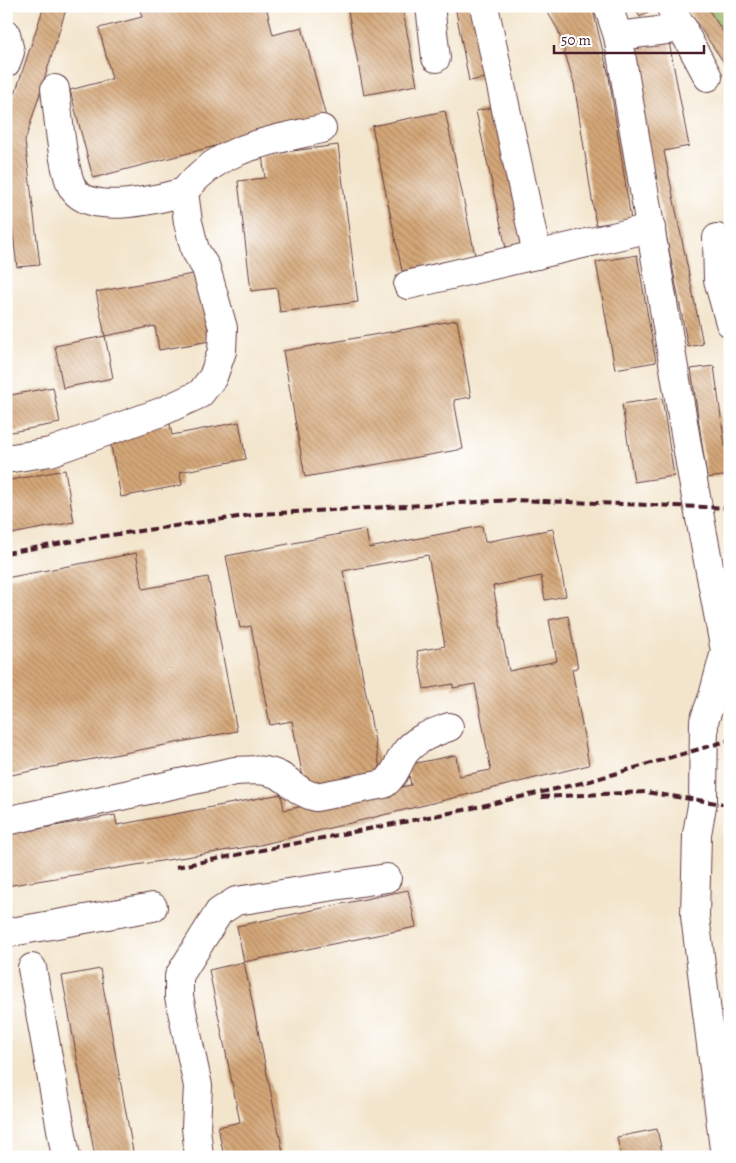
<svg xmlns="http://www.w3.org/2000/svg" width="736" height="1163" font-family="Alegreya,serif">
  <defs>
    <pattern id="forest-firs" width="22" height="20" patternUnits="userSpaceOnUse" patternTransform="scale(1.25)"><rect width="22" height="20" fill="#96b265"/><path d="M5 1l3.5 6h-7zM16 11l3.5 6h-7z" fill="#7c9053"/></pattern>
    <pattern id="building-back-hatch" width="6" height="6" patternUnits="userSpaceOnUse" patternTransform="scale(1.25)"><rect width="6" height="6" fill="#d4a778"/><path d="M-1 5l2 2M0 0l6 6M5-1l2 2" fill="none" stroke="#ae8763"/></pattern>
  </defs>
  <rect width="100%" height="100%" fill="#fff"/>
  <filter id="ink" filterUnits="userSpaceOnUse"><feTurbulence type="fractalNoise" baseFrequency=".02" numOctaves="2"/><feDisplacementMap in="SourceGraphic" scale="10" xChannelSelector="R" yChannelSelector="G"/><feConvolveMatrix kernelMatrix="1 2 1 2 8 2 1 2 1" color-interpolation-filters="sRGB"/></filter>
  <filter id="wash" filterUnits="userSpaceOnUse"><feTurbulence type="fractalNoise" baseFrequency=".0096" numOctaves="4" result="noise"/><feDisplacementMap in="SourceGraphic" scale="20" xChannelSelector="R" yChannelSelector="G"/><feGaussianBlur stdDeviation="1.12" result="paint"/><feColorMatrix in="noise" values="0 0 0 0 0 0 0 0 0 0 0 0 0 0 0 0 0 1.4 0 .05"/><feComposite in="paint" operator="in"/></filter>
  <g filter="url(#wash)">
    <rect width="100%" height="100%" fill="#f3e5cc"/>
    <!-- forest -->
    <polygon fill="url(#forest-firs)" stroke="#706848" points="706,6 730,6 730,21 720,27"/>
    <g id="blocks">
      <!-- building -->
      <g fill="url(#building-back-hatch)">
        <polygon points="44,6 67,6 25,141 40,265 17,267 6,178 6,121"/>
        <polygon points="139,6 266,6 273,35 302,27 326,117 93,178 70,90 112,79 99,28 142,17"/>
        <polygon points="347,6 402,6 417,85 364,95"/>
        <polygon points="455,6 478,6 491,77 469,81"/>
        <polygon points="544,6 591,6 593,10 609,77 631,220 596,225 574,83 558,30"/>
        <polygon points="633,6 653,6 654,8 640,17"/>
        <polygon points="685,6 706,6 730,42 730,71"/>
        <polygon points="669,42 689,146 664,151 703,344 688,347 630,50"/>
        <polygon points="495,107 526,248 507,253 476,111"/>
        <polygon points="445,111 475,255 402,271 372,126"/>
        <polygon points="338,145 358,302 280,312 277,288 251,291 238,181 265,178 262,155"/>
        <polygon points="637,255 656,362 615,369 596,262"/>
        <polygon points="198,273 210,341 159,350 155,326 105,336 113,378 63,388 55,346 105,336 96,292"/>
        <polygon points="457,320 471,397 454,400 463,449 305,477 283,351"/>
        <polygon points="714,366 725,446 730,445 730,475 707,478 691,369"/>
        <polygon points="53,387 60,423 6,433 6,396"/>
        <polygon points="662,398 674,476 634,482 622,404"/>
        <polygon points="239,422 246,459 180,472 182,485 121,497 109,436 170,424 172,435"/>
        <polygon points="65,470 74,522 6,535 6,481"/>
        <polygon points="482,526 485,542 553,529 566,596 545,600 541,576 493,586 509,671 557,661 549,620 568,616 578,668 572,669 589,765 260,845 6,886 6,835 115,815 117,825 281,794 284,810 411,785 407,765 456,755 459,776 491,770 475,684 453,688 453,684 424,689 417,651 445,646 428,555 343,571 381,774 305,788 292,721 270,725 251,626 240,628 226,556 366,529 369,548"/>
        <polygon points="136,553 143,589 208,577 237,731 6,776 6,578"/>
        <polygon points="408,890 416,927 244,962 237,926"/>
        <polygon points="244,962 283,1152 258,1157 224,1157 218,1127 240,1122 209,970"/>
        <polygon points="100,969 134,1157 95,1157 62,976"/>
        <polygon points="657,1129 663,1157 621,1157 617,1137"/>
        <polygon points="573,1150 574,1157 545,1157 545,1156"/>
      </g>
    </g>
  </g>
  <g filter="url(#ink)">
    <use href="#blocks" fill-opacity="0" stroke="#633d43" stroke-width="1"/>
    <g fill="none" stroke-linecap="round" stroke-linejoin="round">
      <!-- minor casing -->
      <g stroke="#633d43" stroke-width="30">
        <g id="minor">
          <polyline points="430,6 436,58"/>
          <polyline points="484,6 537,255"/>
          <polyline points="608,6 618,36 693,481 725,651 713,696 704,721 703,800 697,834 695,916 725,1157"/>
          <polyline points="670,6 708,77"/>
          <polyline points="6,34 10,52 6,63"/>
          <polyline points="618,36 683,28"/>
          <path d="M55 89C58 112 62 167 72 187 88 217 159 199 184 192"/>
          <polyline points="717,238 718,280 730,323"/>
          <polyline points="408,285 651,228"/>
          <path d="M6 459 50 452 161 412 200 394 213 377 222 351 223 328 206 268 195 250 188 222 184 192C218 147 270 141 322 129"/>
          <path d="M6 821 235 771C253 770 269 768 285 779 296 787 302 794 316 797L384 784C395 776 397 765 404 754 414 739 433 733 449 727"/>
          <polyline points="6,933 153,907"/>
          <polyline points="32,968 66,1157"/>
          <polyline points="199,1157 196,1127 198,1086 179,997 179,976 219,912 236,901 387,878"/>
        </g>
      </g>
      <!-- minor -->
      <use href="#minor" stroke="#fff" stroke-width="28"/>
      <!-- rail -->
      <g stroke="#4a1f2b" stroke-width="4" stroke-dasharray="8 4" stroke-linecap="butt">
        <polyline points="6,553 97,537 259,514 515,500 730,508"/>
        <polyline points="541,797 645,792 730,805"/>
        <polyline points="176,867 464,810 590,781 730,740"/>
      </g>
    </g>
  </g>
  <!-- margin -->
  <rect width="736" height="1163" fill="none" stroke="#fff" stroke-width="25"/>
  <!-- scale -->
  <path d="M554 45v8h150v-8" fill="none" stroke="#4a1f2b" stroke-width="2.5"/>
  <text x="561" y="45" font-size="15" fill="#4a1f2b" stroke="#ffffff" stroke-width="4" paint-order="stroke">50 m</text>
</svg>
